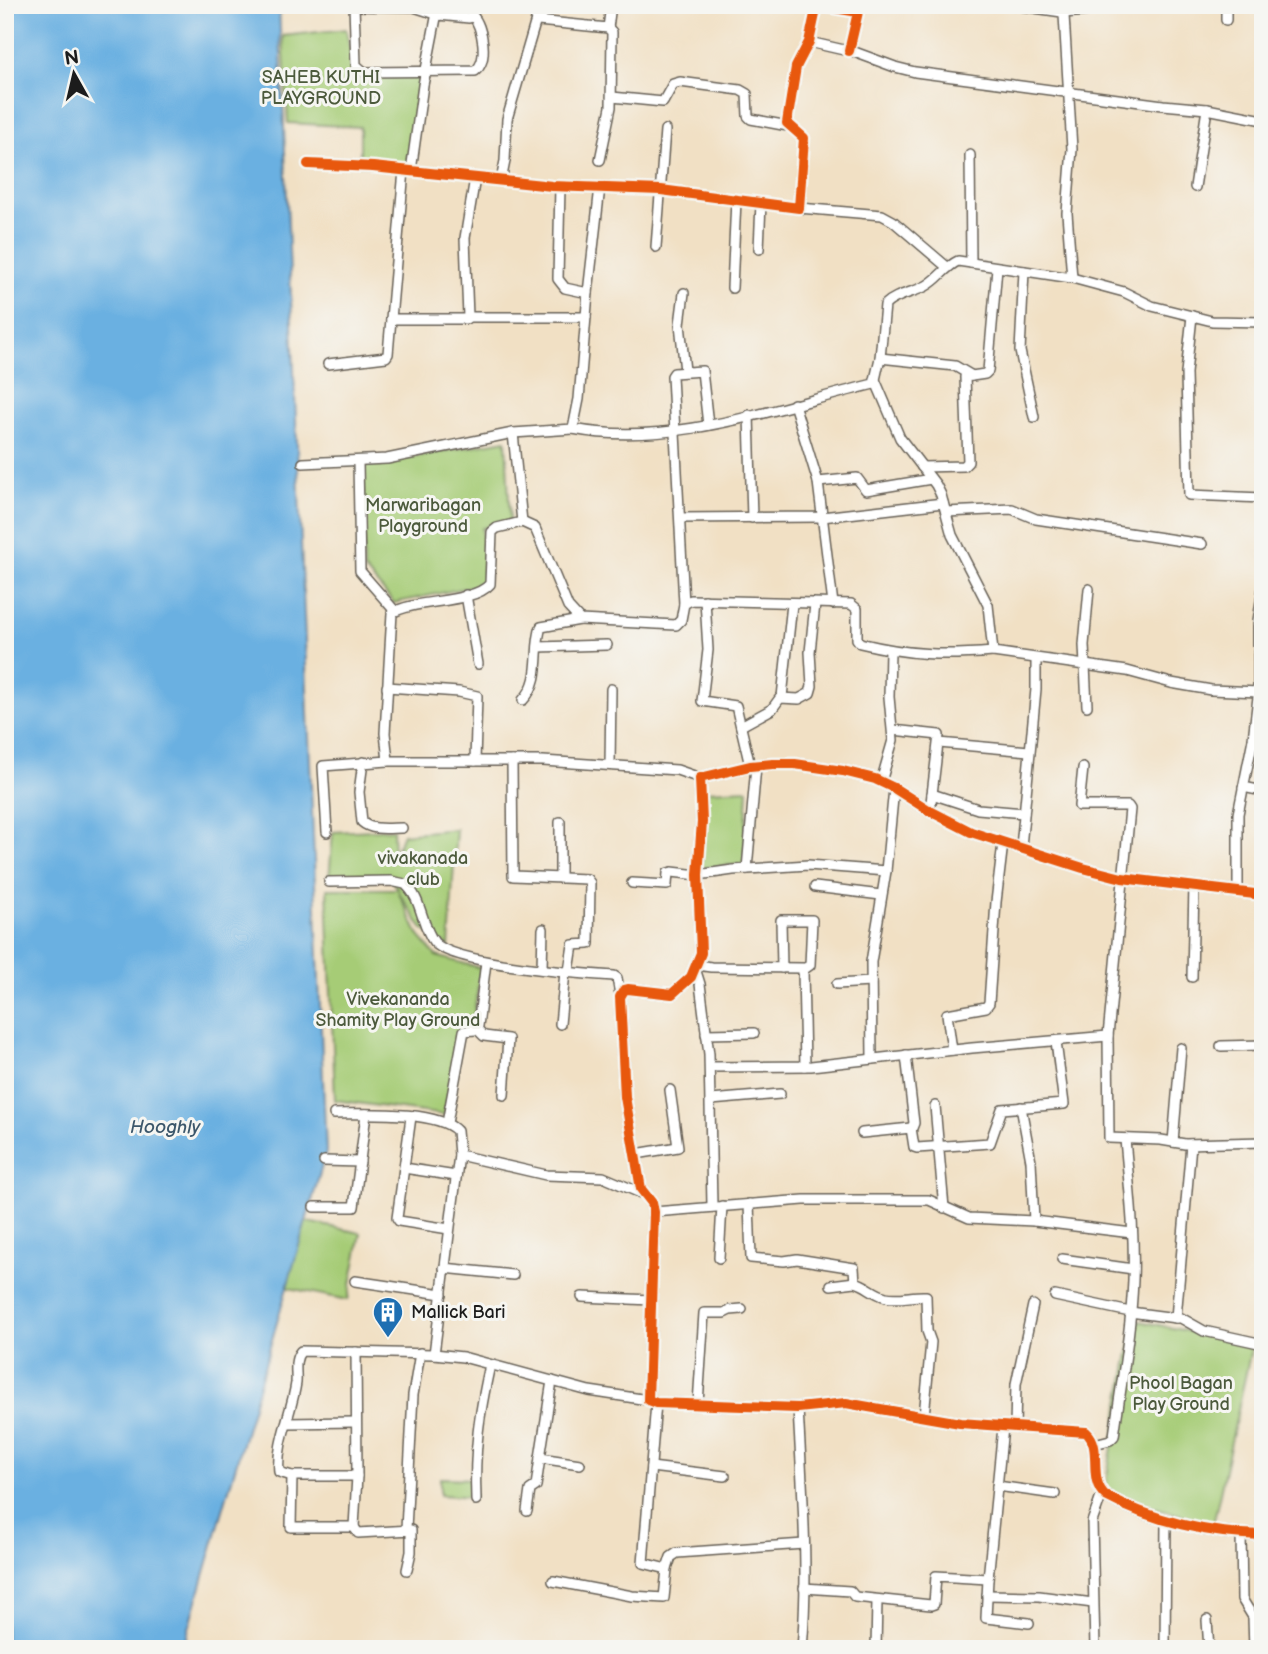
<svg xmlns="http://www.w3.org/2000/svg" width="1268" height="1654" font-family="'Balsamiq Sans',sans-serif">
  <rect width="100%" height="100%" fill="#f6f6f2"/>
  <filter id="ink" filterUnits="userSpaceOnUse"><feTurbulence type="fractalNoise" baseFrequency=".0143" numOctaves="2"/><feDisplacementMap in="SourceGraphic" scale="14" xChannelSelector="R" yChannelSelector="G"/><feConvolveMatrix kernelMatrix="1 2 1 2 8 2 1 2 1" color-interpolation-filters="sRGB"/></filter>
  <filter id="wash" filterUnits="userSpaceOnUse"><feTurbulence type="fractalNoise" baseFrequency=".00686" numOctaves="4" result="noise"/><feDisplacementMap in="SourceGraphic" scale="28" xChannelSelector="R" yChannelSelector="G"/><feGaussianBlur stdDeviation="1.57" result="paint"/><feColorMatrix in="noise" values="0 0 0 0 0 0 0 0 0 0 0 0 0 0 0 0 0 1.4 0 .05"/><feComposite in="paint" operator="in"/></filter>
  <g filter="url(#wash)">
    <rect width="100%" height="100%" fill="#f1e0c4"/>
    <!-- green -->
    <g fill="#a6cc76" stroke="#617449" stroke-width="2">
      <polygon points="346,29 355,75 423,74 410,169 360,164 360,127 288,123 283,36"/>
      <polygon points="506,440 510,522 482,528 484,584 394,603 364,569 363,466"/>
      <polygon points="748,789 744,864 701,868 706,791"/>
      <polygon points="393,829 394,855 403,834 456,829 449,947 422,928 398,891 419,936 436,956 481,968 472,1026 461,1027 444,1115 335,1100 327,889 398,889 391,879 329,879 333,832"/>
      <polygon points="293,1219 361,1233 348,1300 274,1285"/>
      <polygon points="1135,1320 1252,1345 1213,1525 1104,1492"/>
      <polygon points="440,1478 473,1479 474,1497 440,1495"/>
    </g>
    <!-- water -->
    <polygon fill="#6bb0e1" stroke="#44667e" stroke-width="2" points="5,5 279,5 326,1152 183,1649 5,1649"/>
  </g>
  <g filter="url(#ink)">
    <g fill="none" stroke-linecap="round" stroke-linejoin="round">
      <!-- minor casing -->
      <g stroke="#676157" stroke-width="12">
        <g id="minor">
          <path d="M354 5 356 65 364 72 475 71C489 61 483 26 472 15"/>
          <polyline points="535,5 538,21 608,28 612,32 611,107 600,160"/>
          <polyline points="1014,5 1062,12 1064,15 1072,149 1067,213 1072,278"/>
          <polyline points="1226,5 1226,20"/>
          <polyline points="354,6 414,7 439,15"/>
          <polyline points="1063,13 1088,11 1092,5"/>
          <polyline points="608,28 611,5"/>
          <polyline points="809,42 857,53 895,67 915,72 1163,105 1207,109 1263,120"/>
          <polyline points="612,97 663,102 673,84 680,82 740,90 747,94 748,116 751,119 788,126"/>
          <polyline points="970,155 971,263"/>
          <polyline points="308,164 373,167 552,186 661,190 799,208 804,138 787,123 796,67 809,42 817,5 858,12 849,51"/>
          <polyline points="411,171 423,85 436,18 439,15 469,18 471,17 473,5"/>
          <polyline points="501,181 505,161 507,119 536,20"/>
          <polyline points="560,186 558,279 565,288 588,293"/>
          <polyline points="1195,187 1207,109"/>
          <polyline points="799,208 882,215 893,221 947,267"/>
          <polyline points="656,247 665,130"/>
          <polyline points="759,249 761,203"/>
          <polyline points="1024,271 1020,351 1034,417"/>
          <polyline points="732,288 736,200"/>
          <polyline points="684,293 680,324 685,371"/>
          <polyline points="1192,316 1186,373 1189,495 1263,498"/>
          <polyline points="468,317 586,317"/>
          <polyline points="391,319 404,170"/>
          <polyline points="880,358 955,366 972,376"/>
          <polyline points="328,364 386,357 388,354 391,319 466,319 468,317 465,238 475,178"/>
          <polyline points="876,382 900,438 936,485 941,495 952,535 988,605 993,652 1127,671 1171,683 1211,690 1259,692"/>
          <polyline points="794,404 818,482 833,604"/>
          <polyline points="749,415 752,518"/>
          <path d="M573 429C672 448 778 407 874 384L880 358 885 305C896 294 913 293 926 286 938 280 945 267 958 261L1072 278 1124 292 1152 306 1212 321 1263 322"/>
          <path d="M513 433 522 522 497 528 492 532 490 584C473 604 414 599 392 613L385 733 388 761H543L677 770 700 778"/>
          <polyline points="358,462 360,571 394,610"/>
          <polyline points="303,463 387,459 513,433 573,429 579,399 588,293 600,187"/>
          <polyline points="922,467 964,466 968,462 965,377 985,374 988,371 997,268"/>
          <polyline points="818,482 857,478 866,490 931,479"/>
          <polyline points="946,512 1012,509 1036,519 1202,544"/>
          <polyline points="680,518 822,517 943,503"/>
          <path d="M522 522 535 528 568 607 580 620 676 625 681 620 684 604 691 600 851 604 857 609V639L860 643C909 655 943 656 993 652"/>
          <polyline points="466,595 478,664"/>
          <polyline points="705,600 708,650 702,701 736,706 750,766"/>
          <polyline points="684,604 672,376 674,373 702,371 708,425"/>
          <polyline points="538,647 607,645"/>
          <polyline points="387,687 459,692 477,696 475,761"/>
          <polyline points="782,697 792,604"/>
          <path d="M523 700C543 680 533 650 541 627L580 620"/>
          <polyline points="1087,706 1084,645 1089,589"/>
          <polyline points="741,726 772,709 780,698 799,699 810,693 812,686 810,652 815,604"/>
          <polyline points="893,730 939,735 930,811"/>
          <polyline points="939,743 1029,751"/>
          <polyline points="512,761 513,876 587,879 590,883 589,944 573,945 569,971"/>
          <path d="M363 762 359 792 362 822C372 831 389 828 402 828"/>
          <polyline points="610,765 611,689"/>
          <polyline points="1083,768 1079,806 1128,806 1130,809 1108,1036 1109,1138 1161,1140 1185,1144 1263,1142"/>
          <polyline points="881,782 893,740 889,697 890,650"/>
          <polyline points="1243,787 1263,791"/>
          <polyline points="932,794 978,809 1024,813"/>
          <polyline points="560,822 560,878"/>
          <polyline points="327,832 323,766 388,761"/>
          <polyline points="1021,847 1036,689 1036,659"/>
          <polyline points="747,869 756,766"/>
          <path d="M329 882 391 881 405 884C422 898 421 925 434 942 452 964 582 974 614 976L617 978 620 995"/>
          <polyline points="632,883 667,885 668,873 672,872 698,875 733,870 808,865 886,871"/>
          <polyline points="815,887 881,895"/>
          <polyline points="1238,890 1238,814 1253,739 1258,697 1258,621 1263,588"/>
          <polyline points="697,965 711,967 803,968"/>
          <polyline points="542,968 543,929"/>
          <polyline points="695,968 700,984 709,1054 712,1206"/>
          <polyline points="782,968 781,920 812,920 810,965 803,970 805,1066"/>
          <polyline points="1192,977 1194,886"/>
          <polyline points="837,984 871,982"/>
          <polyline points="560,1024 565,972"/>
          <polyline points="477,1029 484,1036 508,1039 504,1095"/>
          <polyline points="706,1034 754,1033"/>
          <polyline points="1221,1046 1263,1045"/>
          <polyline points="952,1050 947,1014 986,1007 989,1003 996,902 1003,843"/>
          <polyline points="906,1055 914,1123 912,1128"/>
          <polyline points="872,1059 871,962 886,871 894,788"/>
          <polyline points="710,1067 811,1066 972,1048 1108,1036"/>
          <polyline points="711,1100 780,1094"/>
          <polyline points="935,1106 944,1208"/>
          <polyline points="1021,1107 1031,1161 1034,1221"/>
          <path d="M334 1114C363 1114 437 1110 457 1131L459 1155 434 1354"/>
          <polyline points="411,1117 397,1218 399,1221 449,1229"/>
          <polyline points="447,1123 464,1031 475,1030 478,1026 486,962"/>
          <polyline points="862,1133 911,1128 914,1147 917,1148 990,1143 1002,1109 1064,1104 1056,1042"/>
          <polyline points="1173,1142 1181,1048"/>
          <polyline points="636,1154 678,1147 670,1090"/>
          <polyline points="459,1155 546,1175 603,1177 643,1194"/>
          <polyline points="324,1161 360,1162"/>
          <polyline points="404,1168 456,1176"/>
          <path d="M749 1204 751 1258 784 1261 797 1259 854 1268 855 1282C867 1285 872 1293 886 1297 899 1300 913 1295 926 1296L927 1331 931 1342 924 1416"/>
          <polyline points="314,1207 354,1207 366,1114"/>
          <polyline points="654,1212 804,1200 929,1200 969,1218 1034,1221 1132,1233"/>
          <polyline points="719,1258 722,1206"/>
          <polyline points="1062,1259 1133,1269"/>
          <polyline points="444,1268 513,1275"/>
          <polyline points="355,1281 442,1294"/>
          <polyline points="831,1285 855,1282"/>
          <polyline points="1055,1296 1130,1312 1176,1318 1191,1144"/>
          <polyline points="582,1297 652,1300"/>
          <polyline points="1176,1318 1181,1318 1204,1331 1263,1344"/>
          <polyline points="552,1381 540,1458 580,1464"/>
          <polyline points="698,1404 704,1313 724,1313 730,1310 742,1309"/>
          <path d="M798 1408C802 1488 809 1569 802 1649"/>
          <polyline points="287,1423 355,1422"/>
          <polyline points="1003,1427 988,1579 986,1618 1029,1623"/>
          <polyline points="1015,1428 1016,1384 1033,1305"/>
          <path d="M1094 1444 1110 1440 1114 1436C1121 1385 1131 1332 1133 1280 1135 1233 1129 1186 1125 1139"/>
          <polyline points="651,1467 725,1476"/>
          <polyline points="292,1476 291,1527 354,1527 357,1476 356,1352"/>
          <path d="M357 1476H292L279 1472C276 1443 292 1412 296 1383 297 1372 293 1360 301 1351L434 1354 463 1357 589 1391 648 1400"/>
          <polyline points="997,1486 1055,1494"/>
          <path d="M476 1500C474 1449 479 1415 490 1365"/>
          <polyline points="527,1511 530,1490 536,1486 540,1458"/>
          <polyline points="354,1527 358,1533 411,1530 411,1552 407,1570"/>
          <polyline points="406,1529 413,1395 420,1353"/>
          <polyline points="1241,1534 1242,1599 1253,1617 1254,1649"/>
          <polyline points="667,1569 671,1557 677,1553 804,1544"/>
          <polyline points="553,1581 632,1596 664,1598 667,1569 643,1563 656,1403"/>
          <polyline points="804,1588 850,1591 855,1597 931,1605 934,1604 936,1576 988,1579"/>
          <polyline points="987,1595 1039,1596 1093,1603"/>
          <polyline points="1207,1620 1209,1649"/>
          <polyline points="876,1649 877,1600"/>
          <polyline points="1095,1649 1092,1522 1102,1494"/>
          <polyline points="1165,1649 1166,1519"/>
        </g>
      </g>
      <!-- tertiary casing -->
      <g stroke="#676157" stroke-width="14">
        <path id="tertiary" d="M1263 895 1122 878 1083 868 971 832 930 811 894 788 875 779 843 771 795 764H773L750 766 700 778 702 822 698 875 701 953 691 977 672 994 628 989 624 990 620 997 625 1097 641 1189 652 1203 654 1212 648 1400 656 1403 798 1408 846 1403 960 1423 1086 1432C1104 1448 1086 1479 1106 1496 1152 1521 1210 1534 1263 1535"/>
      </g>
      <!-- minor -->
      <use href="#minor" stroke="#fff" stroke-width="9"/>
      <!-- tertiary -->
      <use href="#tertiary" stroke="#fff" stroke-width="10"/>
      <!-- cycleway casing -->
      <g stroke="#f6f6f2" stroke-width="15">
        <g id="cycleway">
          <polyline points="308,164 373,167 552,186 661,190 799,208 804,138 787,123 796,67 809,42 817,5 858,12 849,51"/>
          <path d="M1263 895 1122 878 1083 868 971 832 930 811 894 788 875 779 843 771 795 764H773L750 766 700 778 702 822 698 875 701 953 691 977 672 994 628 989 624 990 620 997 625 1097 641 1189 652 1203 654 1212 648 1400 656 1403 798 1408 846 1403 960 1423 1086 1432C1104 1448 1086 1479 1106 1496 1152 1521 1210 1534 1263 1535"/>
        </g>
      </g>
      <!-- cycleway -->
      <use href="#cycleway" stroke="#e8590c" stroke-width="10"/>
    </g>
  </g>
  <!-- icons -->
  <defs>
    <g id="building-pin" transform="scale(1.575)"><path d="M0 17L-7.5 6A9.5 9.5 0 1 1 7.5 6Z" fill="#1f6fb2" stroke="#f6f6f2"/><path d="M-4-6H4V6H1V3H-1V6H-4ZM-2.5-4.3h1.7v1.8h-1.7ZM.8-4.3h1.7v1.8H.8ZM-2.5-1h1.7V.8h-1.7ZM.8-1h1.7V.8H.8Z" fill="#fff"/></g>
  </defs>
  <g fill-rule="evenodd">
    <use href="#building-pin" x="388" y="1312"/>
  </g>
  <g text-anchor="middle" stroke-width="6" stroke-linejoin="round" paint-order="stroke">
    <!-- park labels -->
    <g font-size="18" fill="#4c5a3c" stroke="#f6f6f2">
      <text x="321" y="83">SAHEB KUTHI<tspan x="321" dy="21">PLAYGROUND</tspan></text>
      <text x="423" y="511">Marwaribagan<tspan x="423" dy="21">Playground</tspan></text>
      <text x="423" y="864">vivakanada<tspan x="423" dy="21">club</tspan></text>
      <text x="398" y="1005">Vivekananda<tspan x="398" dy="21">Shamity Play Ground</tspan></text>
      <text x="1181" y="1389">Phool Bagan<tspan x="1181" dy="21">Play Ground</tspan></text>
    </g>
    <!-- poi labels -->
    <g font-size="18" fill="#1c1c1c" stroke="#f6f6f2" text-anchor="start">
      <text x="411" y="1318">Mallick Bari</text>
    </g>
    <!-- water labels -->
    <g font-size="19" font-style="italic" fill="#3c576b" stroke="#f6f6f2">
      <text x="165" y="1133">Hooghly</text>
    </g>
  </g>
  <!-- margin -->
  <rect width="1268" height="1654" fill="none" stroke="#f6f6f2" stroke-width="28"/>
  <!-- north arrow -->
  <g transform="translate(74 74) rotate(352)" stroke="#f6f6f2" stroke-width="5" paint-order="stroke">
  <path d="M0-5L12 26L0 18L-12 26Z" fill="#1c1c1c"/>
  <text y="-10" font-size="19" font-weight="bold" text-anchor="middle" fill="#1c1c1c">N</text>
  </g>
</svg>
